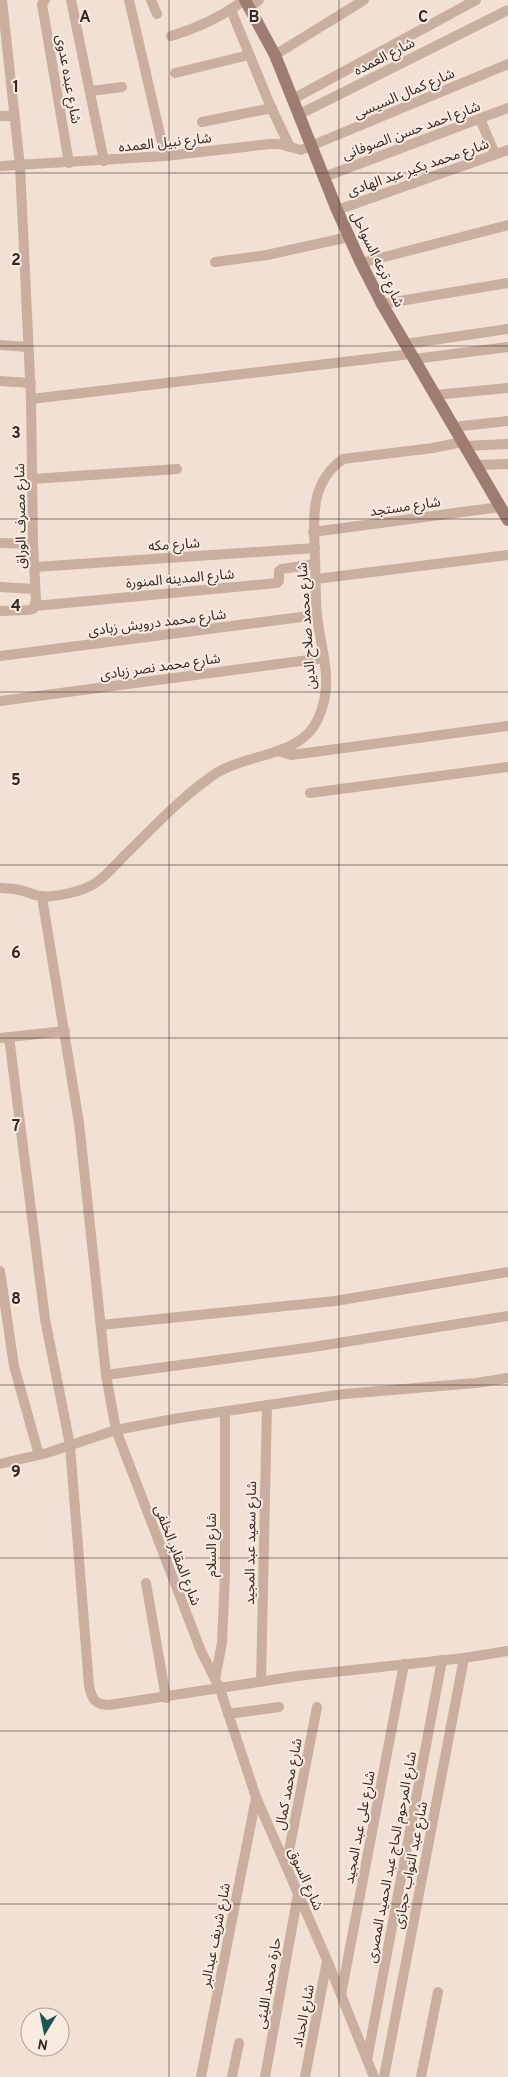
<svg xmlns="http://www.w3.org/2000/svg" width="508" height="2077" font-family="Overpass,'Noto Sans Arabic',sans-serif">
  <rect width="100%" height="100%" fill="#f2e0d5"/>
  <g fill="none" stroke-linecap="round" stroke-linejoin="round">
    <!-- minor -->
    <g stroke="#caaea0" stroke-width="10">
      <polyline points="45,0 42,4 69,163"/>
      <polyline points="71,0 104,161"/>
      <polyline points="129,0 165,156"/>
      <polyline points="151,0 157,14"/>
      <polyline points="250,7 259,0"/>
      <polyline points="231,10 270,105 290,147"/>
      <path d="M171 36C197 28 222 17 244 0"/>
      <polyline points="275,55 364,0"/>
      <polyline points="175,73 249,55"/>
      <polyline points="90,91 122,87"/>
      <polyline points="293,99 476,0"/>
      <polyline points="300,114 508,10"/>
      <polyline points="0,116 14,116"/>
      <polyline points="480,119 495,154"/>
      <polyline points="202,122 272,108"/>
      <polyline points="0,166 165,156 270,144 279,144 301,150 508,64"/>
      <polyline points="324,177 508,108"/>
      <polyline points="337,210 508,150"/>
      <polyline points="215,262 267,255 349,237"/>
      <polyline points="361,263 508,225"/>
      <polyline points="382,304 508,283"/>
      <polyline points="405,344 508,329"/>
      <polyline points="0,345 28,347"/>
      <polyline points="414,359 508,347"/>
      <polyline points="0,381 31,383"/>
      <polyline points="435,395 508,388"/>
      <polyline points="31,399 411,354"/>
      <polyline points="453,427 508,421"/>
      <polyline points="464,446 508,444"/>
      <polyline points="475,465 508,464"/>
      <polyline points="33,479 177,469"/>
      <polyline points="313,532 500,507"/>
      <polyline points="0,543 33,544"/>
      <polyline points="35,567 315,548"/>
      <polyline points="316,579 508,555"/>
      <polyline points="0,587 35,589"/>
      <polyline points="35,606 277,583 279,581 279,571 282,569 315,564"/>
      <polyline points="0,611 29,610 33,609 36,600 33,544 31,399 20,166 2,0"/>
      <polyline points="0,656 317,615"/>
      <polyline points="0,701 324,658"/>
      <polyline points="278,751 291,755 508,726"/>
      <polyline points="310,793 508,767"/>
      <path d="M0 888C6 889 13 888 19 890 26 891 33 895 40 896 51 898 78 892 88 887 102 881 114 866 125 855 155 826 183 795 218 772 249 753 301 757 318 719 335 682 321 653 317 615 315 597 316 577 315 559 314 521 308 484 343 459L433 448 462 442"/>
      <polyline points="42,897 79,1123 106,1375 116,1430 201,1651 220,1689 256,1797 327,1960 374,2077"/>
      <path d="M9 1037 45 1319 70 1445 89 1686C92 1699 95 1705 109 1705L297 1676 464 1658 508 1651"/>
      <polyline points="0,1038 65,1031"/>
      <polyline points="0,1271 14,1366 39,1455"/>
      <polyline points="101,1325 335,1301 508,1272"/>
      <polyline points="106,1375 313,1347 508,1316"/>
      <polyline points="0,1464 47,1453 116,1430 179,1418 344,1394 476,1383 508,1378"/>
      <polyline points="146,1583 166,1698"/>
      <polyline points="215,1679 222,1643 225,1575 225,1411"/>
      <polyline points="261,1682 267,1405"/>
      <polyline points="228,1714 279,1707"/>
      <polyline points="286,1866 317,1707"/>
      <polyline points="341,1995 404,1664"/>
      <polyline points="367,2060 442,1660"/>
      <polyline points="201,2077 256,1798"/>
      <polyline points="232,2077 239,2043"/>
      <polyline points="265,2077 298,1894"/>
      <polyline points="305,2077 327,1961"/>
      <polyline points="384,2077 464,1658"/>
      <polyline points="421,2077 438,1992"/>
    </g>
    <!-- secondary -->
    <polyline stroke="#9e7c72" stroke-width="12" points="245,0 275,55 337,210 361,263 382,304 508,520"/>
  </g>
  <!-- grid -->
  <path fill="none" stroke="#342724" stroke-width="1" stroke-opacity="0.55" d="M169 0V2077M339 0V2077M0 173H508M0 346H508M0 519H508M0 692H508M0 865H508M0 1038H508M0 1212H508M0 1385H508M0 1558H508M0 1731H508M0 1904H508"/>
  <g text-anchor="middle" stroke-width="4" stroke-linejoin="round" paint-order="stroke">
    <!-- street labels -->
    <g font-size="14" fill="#342724" stroke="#faebe1">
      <text transform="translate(384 56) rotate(-27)" y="5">شارع العمده</text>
      <text transform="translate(69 79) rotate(80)" y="5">شارع عبده عدوى</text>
      <text transform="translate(404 93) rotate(-23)" y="5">شارع كمال السيسى</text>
      <text transform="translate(411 130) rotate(-20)" y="5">شارع احمد حسن الصوفانى</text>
      <text transform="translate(165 142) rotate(-6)" y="5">شارع نبيل العمده</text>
      <text transform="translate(418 167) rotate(-19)" y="5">شارع محمد بكير عبد الهادى</text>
      <text transform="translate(378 259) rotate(64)" y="5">شارع ترعه السواحل</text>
      <text transform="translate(405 506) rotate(-8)" y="5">شارع مستجد</text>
      <text transform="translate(20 516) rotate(-91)" y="5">شارع مصرف الوراق</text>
      <text transform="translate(174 544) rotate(-4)" y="5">شارع مكه</text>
      <text transform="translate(180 578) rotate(-5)" y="5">شارع المدينه المنورة</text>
      <text transform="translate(157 622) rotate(-7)" y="5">شارع محمد درويش زبادى</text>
      <text transform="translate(306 626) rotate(-94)" y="5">شارع محمد صلاح الدين</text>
      <text transform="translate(160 666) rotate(-8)" y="5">شارع محمد نصر زبادى</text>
      <text transform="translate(250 1543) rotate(-89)" y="5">شارع سعيد عبد المجيد</text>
      <text transform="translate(211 1545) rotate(-90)" y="5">شارع السلام</text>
      <text transform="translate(178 1555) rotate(69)" y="5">شارع المقابر الخلفى</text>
      <text transform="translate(288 1784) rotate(-79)" y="5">شارع محمد كمال</text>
      <text transform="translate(359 1827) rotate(-79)" y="5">شارع على عبد المجيد</text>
      <text transform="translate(391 1857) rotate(-79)" y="5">شارع المرحوم الحاج عبد الحميد المصرى</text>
      <text transform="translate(410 1865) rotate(-79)" y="5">شارع عبد التواب حجازى</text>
      <text transform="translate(306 1879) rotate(66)" y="5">شارع السوق</text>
      <text transform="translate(215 1935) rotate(-79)" y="5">شارع شريف عبدالبر</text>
      <text transform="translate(268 1983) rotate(-80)" y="5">حارة محمد الليثى</text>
      <text transform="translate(303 2016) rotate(-79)" y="5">شارع الحداد</text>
    </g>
  </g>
  <g font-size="16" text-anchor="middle" font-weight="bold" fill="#342724" stroke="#faebe1" stroke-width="4" stroke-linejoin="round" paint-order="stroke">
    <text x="85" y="22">A</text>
    <text x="254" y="22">B</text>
    <text x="423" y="22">C</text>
    <text x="16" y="92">1</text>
    <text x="16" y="265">2</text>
    <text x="16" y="438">3</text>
    <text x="16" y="611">4</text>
    <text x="16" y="785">5</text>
    <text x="16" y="958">6</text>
    <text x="16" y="1131">7</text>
    <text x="16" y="1304">8</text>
    <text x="16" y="1477">9</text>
  </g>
  <!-- north arrow -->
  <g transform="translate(45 2032) rotate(190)"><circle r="24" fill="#faebe1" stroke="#ab9d95"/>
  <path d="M0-4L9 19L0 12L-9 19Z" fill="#175753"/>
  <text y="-8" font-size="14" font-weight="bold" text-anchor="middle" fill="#342724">N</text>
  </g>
</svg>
